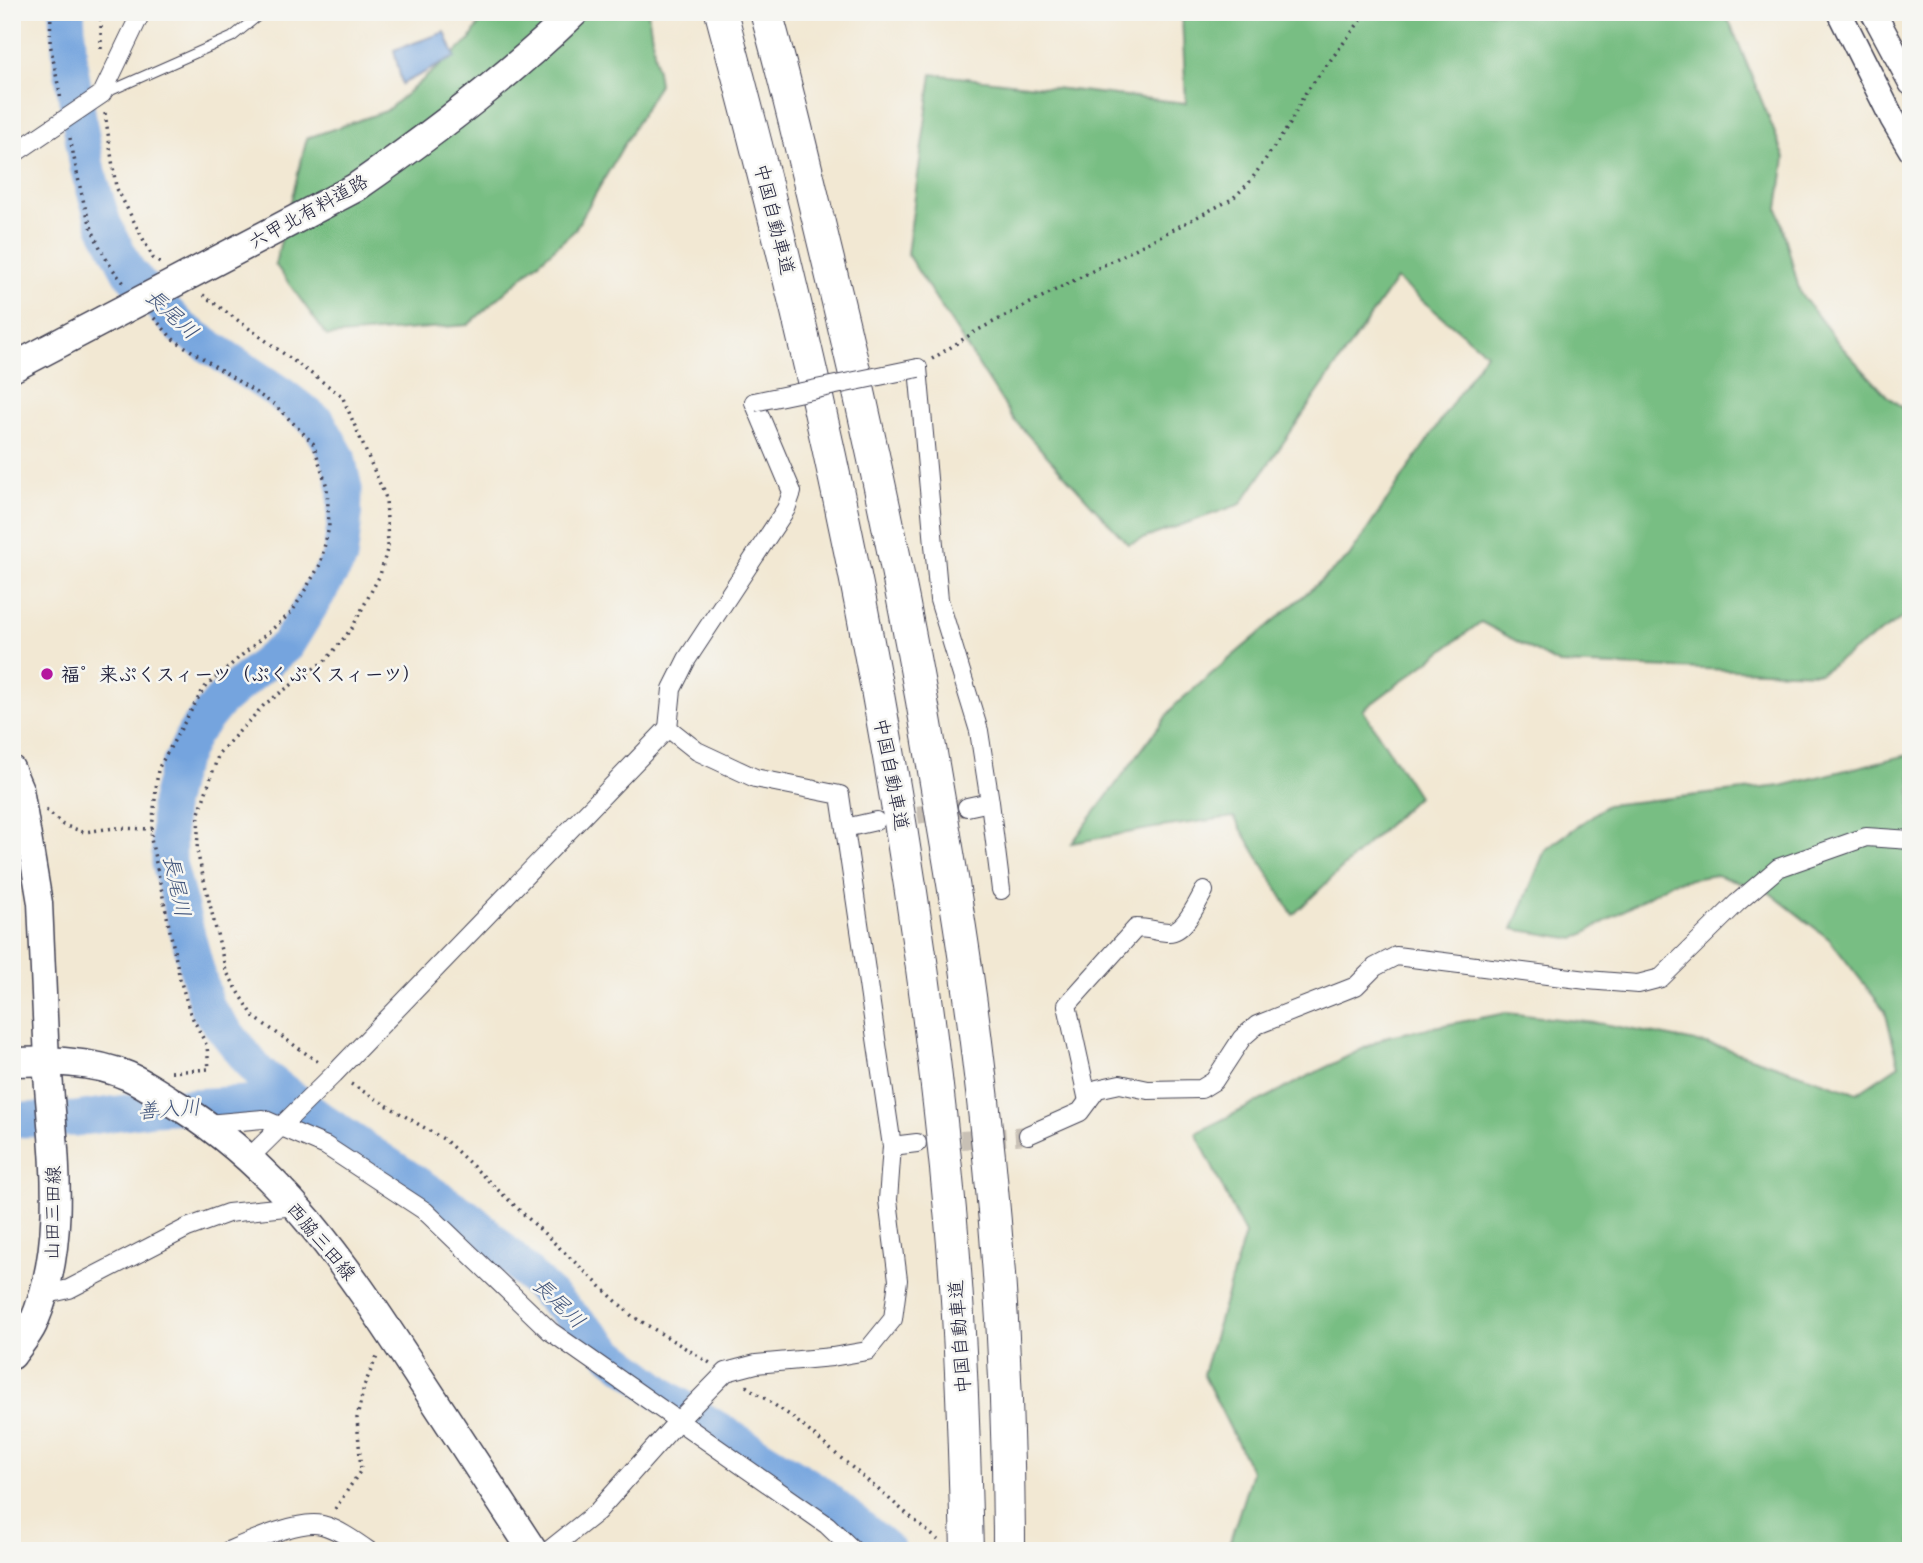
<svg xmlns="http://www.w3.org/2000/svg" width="1923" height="1563" font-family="Delius,'Klee One',sans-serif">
  <rect width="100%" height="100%" fill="#f6f6f2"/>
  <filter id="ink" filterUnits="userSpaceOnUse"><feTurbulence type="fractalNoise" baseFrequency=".0143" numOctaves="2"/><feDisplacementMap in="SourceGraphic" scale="14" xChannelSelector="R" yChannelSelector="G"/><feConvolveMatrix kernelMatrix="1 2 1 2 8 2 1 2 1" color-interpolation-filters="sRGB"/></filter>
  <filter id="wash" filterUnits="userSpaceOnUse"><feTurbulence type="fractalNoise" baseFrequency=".00686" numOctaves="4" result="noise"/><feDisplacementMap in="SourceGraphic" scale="28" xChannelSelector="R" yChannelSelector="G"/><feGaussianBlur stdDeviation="1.57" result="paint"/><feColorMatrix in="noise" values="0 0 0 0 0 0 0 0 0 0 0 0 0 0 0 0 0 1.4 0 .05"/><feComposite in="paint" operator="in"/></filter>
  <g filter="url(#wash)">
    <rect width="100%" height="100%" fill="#f2e8d3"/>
    <!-- forest -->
    <g fill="#78be83" stroke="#4d705f" stroke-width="2">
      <polygon points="485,12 648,12 659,84 574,231 468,325 327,336 275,264 307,138 386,111 470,40"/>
      <polygon points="1179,12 1723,12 1731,25 1785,158 1778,209 1800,293 1841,346 1887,396 1911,414 1911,612 1820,673 1559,664 1481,622 1363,710 1418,796 1293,915 1234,817 1154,828 1072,843 1175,705 1349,557 1486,353 1396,279 1241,504 1128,544 1014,420 907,254 932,74 1186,103 1182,16"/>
      <polygon points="1911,754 1911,1551 1733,1551 1688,1543 1676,1551 1227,1551 1252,1472 1203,1374 1245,1234 1196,1133 1388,1036 1506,1013 1604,1024 1721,1047 1857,1093 1899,1065 1885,1011 1829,939 1766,890 1716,875 1673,882 1575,939 1513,929 1545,850 1607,805 1781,786"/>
    </g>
    <!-- water -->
    <polygon fill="#74a4de" stroke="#4b638c" stroke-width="2" points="445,32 455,57 402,84 394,50"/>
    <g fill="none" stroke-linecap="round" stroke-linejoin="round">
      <!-- river -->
      <g stroke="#74a4de" stroke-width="35">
        <polyline points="67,12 70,63 87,167 104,224 129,272 182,328 281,394 319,423 338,457 345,489 344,526 340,558 287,645 220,701 194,733 176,772 168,805 169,863 207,1008 258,1072 323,1121 472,1220 612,1355 668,1398 813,1488 889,1551"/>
        <polyline points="12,1120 76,1119 153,1108 248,1103 309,1118"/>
      </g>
    </g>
  </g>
  <g filter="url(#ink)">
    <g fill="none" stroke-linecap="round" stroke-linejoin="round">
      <!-- street-tunnel -->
      <g stroke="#c8c0b5" stroke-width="18" stroke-dasharray="18 9" stroke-linecap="butt">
        <polyline points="891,819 967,807"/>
        <polyline points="934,1142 1028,1135"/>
      </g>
      <!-- lane casing -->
      <g stroke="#414052" stroke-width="11">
        <polyline id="lane" points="103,94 232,37 263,12"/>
      </g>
      <!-- street casing -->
      <g stroke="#414052" stroke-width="20">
        <g id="street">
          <polyline points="12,155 102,94 139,17 138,12"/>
          <polyline points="918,368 939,600 979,731 990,802 967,807"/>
          <polyline points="990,802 1001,890"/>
          <polyline points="845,828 876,821"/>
          <path d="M1088 1101 1067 1005 1136 928C1149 928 1158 932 1169 932 1185 932 1197 903 1204 891"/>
          <polyline points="207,1124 263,1119 326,1146 425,1211 550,1331 827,1525 854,1551"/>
          <polyline points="1028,1135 1080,1112 1097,1089 1120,1084 1148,1090 1201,1089 1214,1081 1242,1038 1257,1025 1356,986 1375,967 1396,956 1587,980 1638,984 1661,978 1737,903 1778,868 1866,837 1911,840"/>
          <polyline points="892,1146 917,1143"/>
          <polyline points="249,1158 334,1074 668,728"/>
          <polyline points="43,1295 69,1289 187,1228 228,1213 295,1206"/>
          <path d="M228 1551C249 1542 300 1519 322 1525 338 1529 355 1541 369 1551"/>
          <polyline points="548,1551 597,1512 678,1421 726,1372 756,1364 832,1357 867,1351 893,1319 898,1280 888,1200 892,1146 840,795 755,778 697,751 668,728 672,689 687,659 786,509 792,492 754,402"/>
        </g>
      </g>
      <!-- secondary casing -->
      <g stroke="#414052" stroke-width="27">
        <g id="secondary">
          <polyline points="1839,12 1892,118 1911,150"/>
          <polyline points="1873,12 1911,83"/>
          <polyline points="12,768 21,789 40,903 47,1061"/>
        </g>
      </g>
      <!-- primary casing -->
      <g stroke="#414052" stroke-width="31">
        <g id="primary">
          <path d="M355 188C433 134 507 78 575 12"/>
          <path d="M12 1062C50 1061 92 1060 128 1076 142 1082 156 1092 169 1100 282 1166 349 1270 419 1377 457 1435 495 1493 533 1551"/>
          <path d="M12 1355C19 1345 28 1335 33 1324 69 1241 53 1149 47 1061"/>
        </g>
      </g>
      <!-- highway casing -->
      <g stroke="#414052" stroke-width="34">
        <g id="highway">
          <path d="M721 12C828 408 914 812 951 1221 961 1331 964 1441 967 1551"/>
          <path d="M766 12C789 93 807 174 827 256 863 403 895 551 922 701 941 812 961 923 975 1034 997 1205 1009 1378 1009 1551"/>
        </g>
      </g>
      <!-- path -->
      <g stroke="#414052" stroke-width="3.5" stroke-dasharray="2 5" stroke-linecap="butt">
        <polyline points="51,12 50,43 61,100"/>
        <polyline points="101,12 101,53"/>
        <polyline points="105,113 116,187 153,258 160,263"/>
        <path d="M70 138C81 190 87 242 124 283"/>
        <polyline points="203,295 342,396 386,498 388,546 380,575 352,628 327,659 265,704 219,753 199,813 197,851 226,971 254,1017 321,1064"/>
        <polyline points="154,318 173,339 275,405 313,443 327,487 329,527 320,565 292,612 204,688 158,769 151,839 180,979 190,1013 207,1046 209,1069 171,1072"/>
        <polyline points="932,359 976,331 1232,199 1249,183 1290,124 1304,95 1367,12"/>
        <polyline points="46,810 63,825 84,832 114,828 152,829"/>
        <polyline points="351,1084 445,1140 632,1316 710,1363"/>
        <polyline points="746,1386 791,1416 938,1540"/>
        <polyline points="335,1509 361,1470 357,1418 364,1386 378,1354"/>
      </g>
      <!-- lane -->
      <use href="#lane" stroke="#fff" stroke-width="9"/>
      <!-- street -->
      <use href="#street" stroke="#fff" stroke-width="18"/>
      <!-- secondary -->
      <use href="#secondary" stroke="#fff" stroke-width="24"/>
      <!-- primary -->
      <use href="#primary" stroke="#fff" stroke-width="28"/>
      <!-- highway -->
      <use href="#highway" stroke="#fff" stroke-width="32"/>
      <!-- street-bridge casing -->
      <g stroke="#414052" stroke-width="20" stroke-linecap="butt">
        <polyline id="street-bridge" points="754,402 918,368"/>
      </g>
      <!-- primary-bridge casing -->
      <g stroke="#414052" stroke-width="31" stroke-linecap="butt">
        <polyline id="primary-bridge" points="12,368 355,188"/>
      </g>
      <!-- street-bridge -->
      <use href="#street-bridge" stroke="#fff" stroke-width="18"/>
      <!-- primary-bridge -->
      <use href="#primary-bridge" stroke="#fff" stroke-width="28"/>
    </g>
  </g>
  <!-- markers -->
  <circle fill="#b5179e" stroke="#f6f6f2" stroke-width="2.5" cx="47" cy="674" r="7"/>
  <g text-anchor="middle" stroke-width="5" stroke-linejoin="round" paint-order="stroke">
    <!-- street labels -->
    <g font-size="19" fill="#22223b" stroke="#f6f6f2">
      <text transform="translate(308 211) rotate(-29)" y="7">六甲北有料道路</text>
      <text transform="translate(775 219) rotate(76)" y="7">中国自動車道</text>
      <text transform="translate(892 774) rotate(79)" y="7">中国自動車道</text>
      <text transform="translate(52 1213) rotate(-89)" y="7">山田三田線</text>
      <text transform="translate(322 1241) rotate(50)" y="7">西脇三田線</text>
      <text transform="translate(959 1337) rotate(-94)" y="7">中国自動車道</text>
    </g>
    <!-- poi labels -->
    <g font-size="19" font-weight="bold" fill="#22223b" stroke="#f6f6f2" text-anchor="start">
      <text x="61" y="681">福゜来ぷくスィーツ（ぷくぷくスィーツ）</text>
    </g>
    <!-- water labels -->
    <g font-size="21" font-style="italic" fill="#43567c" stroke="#f6f6f2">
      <text transform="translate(172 314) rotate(43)" y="7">長尾川</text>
      <text transform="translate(177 886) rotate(78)" y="7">長尾川</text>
      <text transform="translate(169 1109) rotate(-4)" y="7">善入川</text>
      <text transform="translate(559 1303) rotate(44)" y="7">長尾川</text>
    </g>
  </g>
  <!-- margin -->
  <rect width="1923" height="1563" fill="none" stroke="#f6f6f2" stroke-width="42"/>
</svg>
